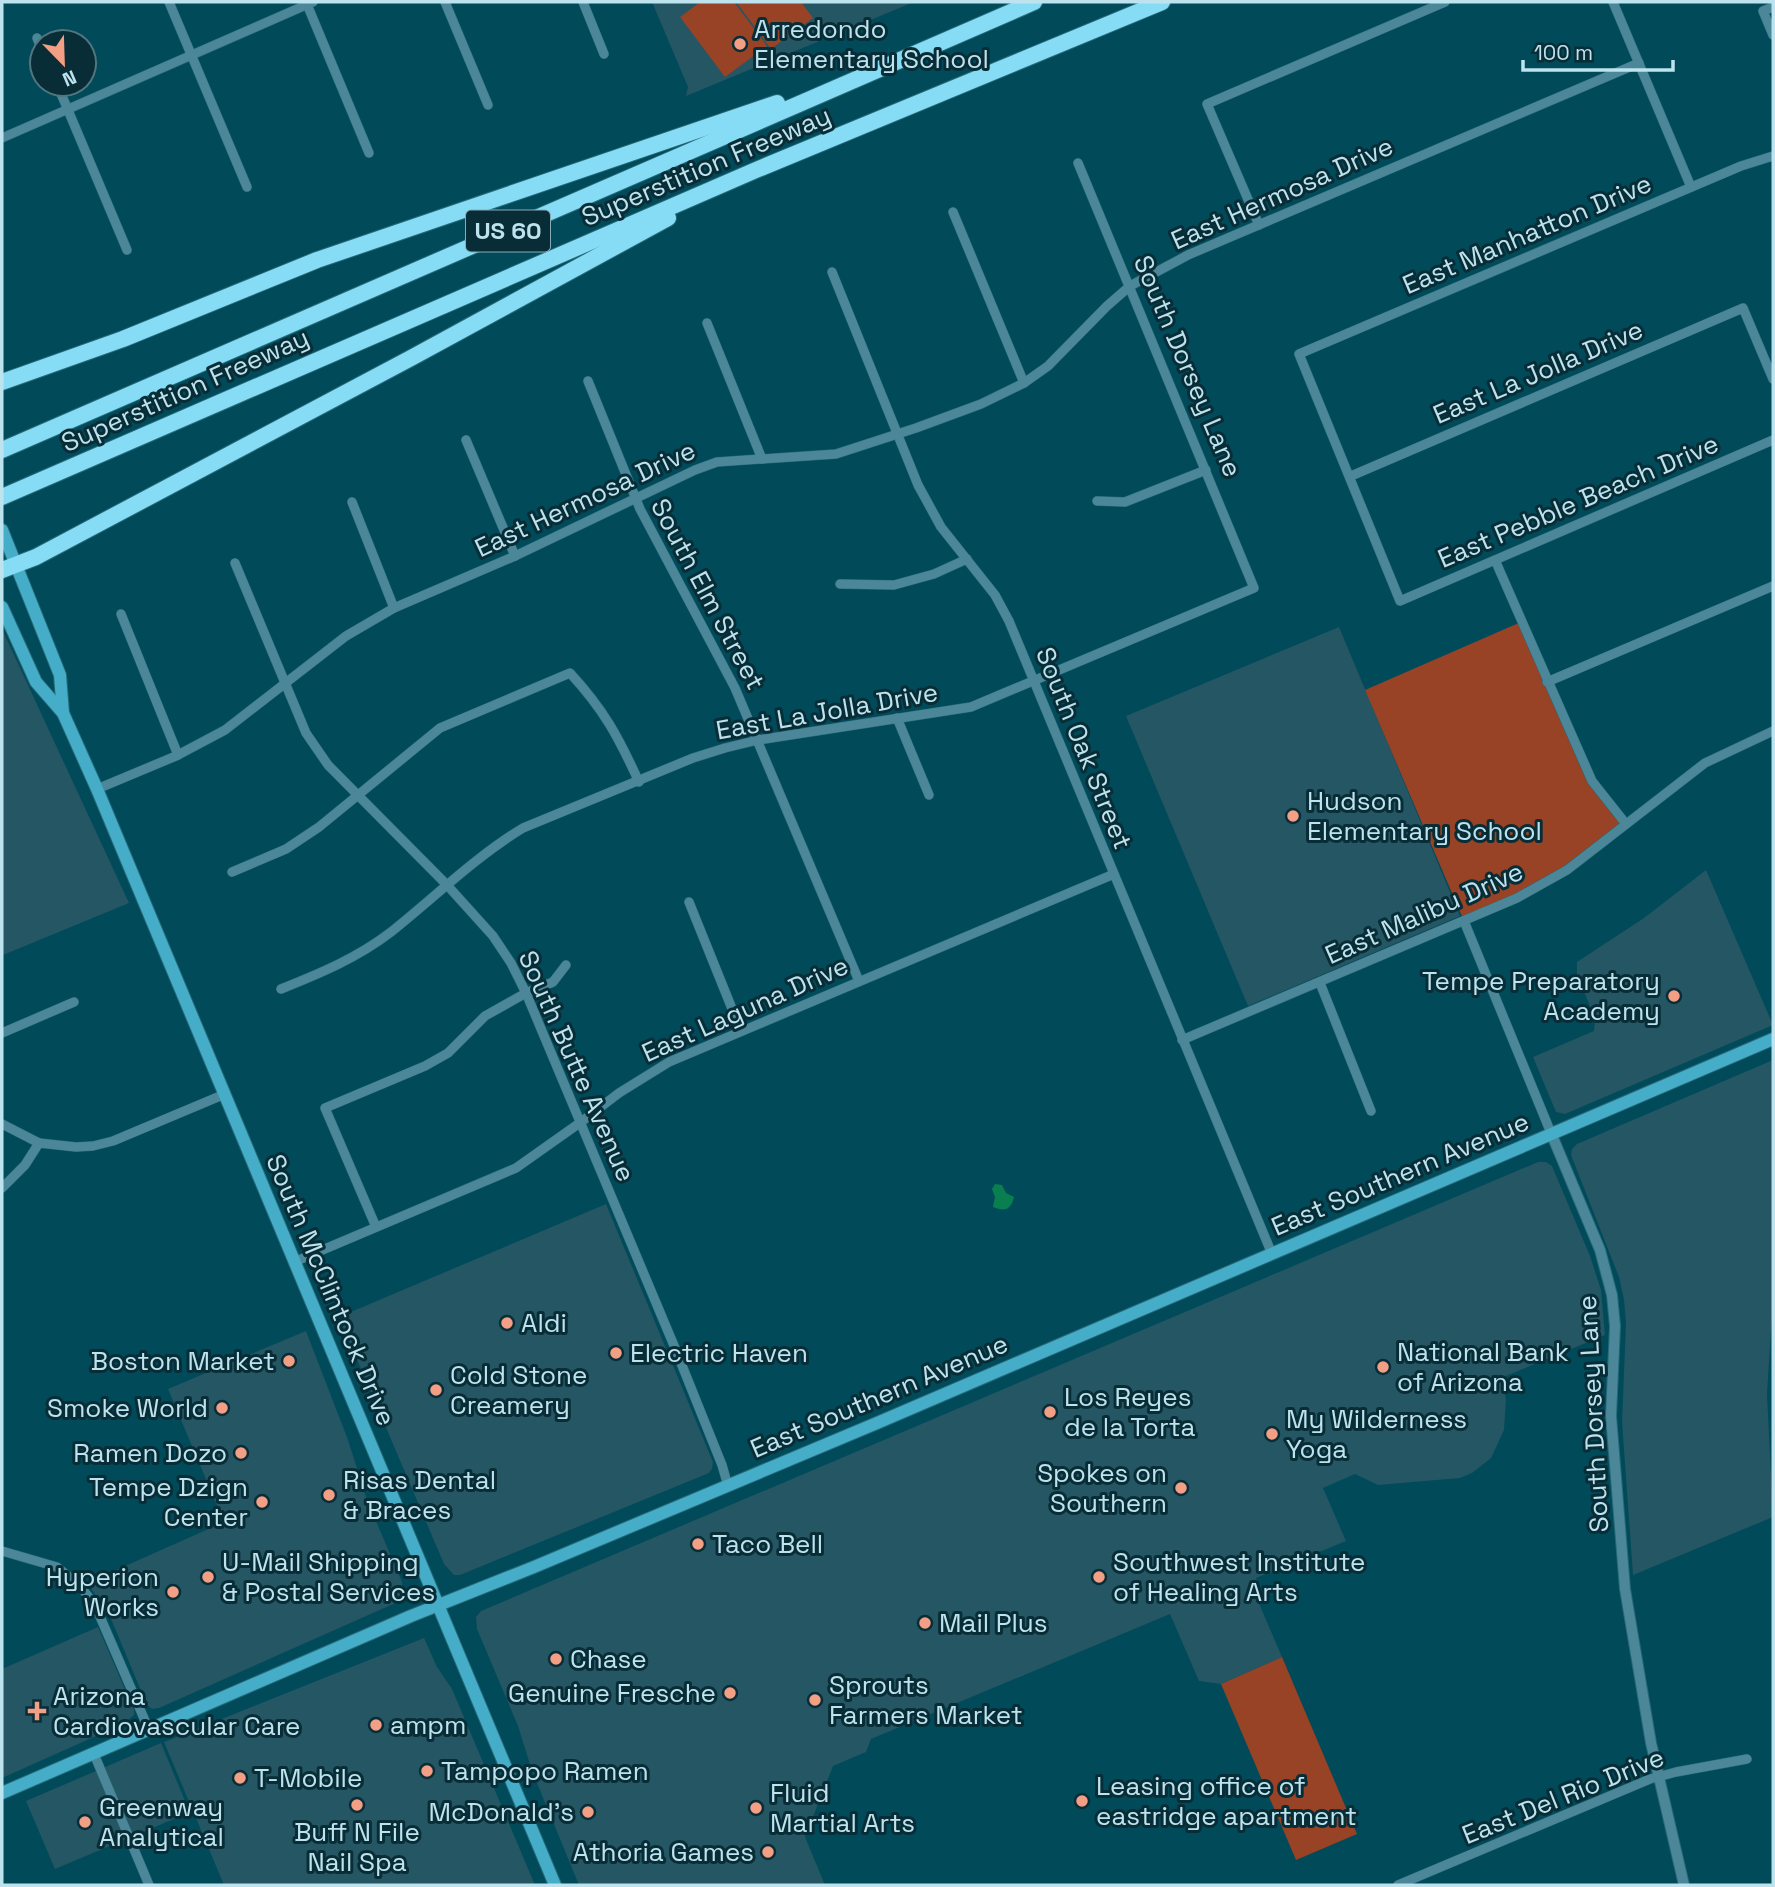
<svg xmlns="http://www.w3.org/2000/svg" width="1775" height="1887" font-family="'Space Grotesk',sans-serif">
  <rect width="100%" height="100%" fill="#004a5a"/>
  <!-- built -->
  <g fill="#245664">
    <polygon points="652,2 914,2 686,96 688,87"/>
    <polygon points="1339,627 1460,916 1248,1006 1126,716"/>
    <polygon points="2,629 129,903 3,955 2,952"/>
    <polygon points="1706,870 1773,1025 1565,1114 1556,1112 1533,1057 1594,1031 1595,1019 1577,974 1577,962 1644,918"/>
    <polygon points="1773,1060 1773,1298 1767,1394 1773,1517 1633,1575 1622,1422 1626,1323 1624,1300 1619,1277 1571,1155 1572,1149 1577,1144"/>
    <polygon points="1538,1162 1546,1162 1552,1166 1590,1256 1601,1290 1605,1335 1501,1378 1506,1399 1504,1430 1491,1458 1472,1473 1460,1478 1378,1485 1355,1474 1323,1488 1346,1541 1256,1578 1265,1597 1258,1601 1282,1657 1221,1684 1199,1681 1170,1614 871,1739 866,1752 833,1766 805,1837 825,1885 579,1885 532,1771 518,1726 477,1629 476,1617 481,1611"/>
    <polygon points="606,1204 713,1462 712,1469 709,1473 460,1575 454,1575 444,1564 339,1317"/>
    <polygon points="306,1331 348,1440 367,1500 402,1582 403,1596 400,1601 159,1708 152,1709 147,1705 109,1614 87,1583 224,1522 168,1389"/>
    <polygon points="98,1627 134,1710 134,1715 123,1724 2,1778 2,1669"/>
    <polygon points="424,1638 437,1667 452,1689 535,1885 224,1885 164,1742"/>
    <polygon points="161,1743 188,1808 186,1818 181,1816 55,1869 26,1801"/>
  </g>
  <!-- green -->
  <g fill="#984226">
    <polygon points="700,2 734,2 767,46 725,77 680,17"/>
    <polygon points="736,2 801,2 813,18 771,49"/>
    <polygon points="1521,622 1592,781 1626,824 1567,870 1464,921 1365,690"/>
    <polygon points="1282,1657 1357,1834 1296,1860 1221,1684"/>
  </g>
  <!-- water -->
  <path fill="#097e4e" d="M995 1184 1002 1185 1006 1193 1014 1197C1011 1210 1005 1212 993 1207L995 1197 992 1189Z"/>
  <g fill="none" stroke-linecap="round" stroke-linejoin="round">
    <!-- minor casing -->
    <g stroke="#266978" stroke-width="10">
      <g id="minor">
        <polyline points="169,2 247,187"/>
        <polyline points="306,2 369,153"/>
        <polyline points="445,2 488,105"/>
        <polyline points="583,2 604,54"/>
        <polyline points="1613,2 1691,187"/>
        <polyline points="1773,7 1763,11 1773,35"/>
        <polyline points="37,38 42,50"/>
        <polyline points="57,84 127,250"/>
        <polyline points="2,138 313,2"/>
        <polyline points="1773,156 1741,166 1299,354 1400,601 1773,440"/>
        <polyline points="953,212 1024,383"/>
        <polyline points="1259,225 1207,104 1445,2"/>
        <polyline points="832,272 918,485 941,527 995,595 1009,621 1272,1254"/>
        <polyline points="707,323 762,459"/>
        <polyline points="588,381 640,509 735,688 859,981"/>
        <polyline points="466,440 515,556"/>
        <polyline points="1351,476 1743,308 1773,379"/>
        <polyline points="1097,501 1125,502 1206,470"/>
        <polyline points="352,502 394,608"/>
        <polyline points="1495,560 1592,781 1626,824"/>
        <polyline points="235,563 306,733 328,765 447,885 493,936 511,963 526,993 675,1348 722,1465 728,1486"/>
        <polyline points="840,584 894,585 934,574 967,559"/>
        <polyline points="121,614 178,755"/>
        <polyline points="1547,682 1773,586"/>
        <polyline points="897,718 929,795"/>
        <polyline points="97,789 176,756 225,730 346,636 394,608 515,556 695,470 717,462 836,454 916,428 981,404 1024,383 1048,366 1107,306 1130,286 1188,255 1639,63"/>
        <path d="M232 872 286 849 319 827 440 728 570 673C604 710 618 736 639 782"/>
        <polyline points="689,902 741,1031"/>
        <polyline points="1464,921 1551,1133"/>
        <polyline points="1320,983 1371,1111"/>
        <path d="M281 989C321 973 357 958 391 932 435 897 475 857 523 828L693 758 725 748 758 740 971 707 1254 588 1078 163"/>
        <polyline points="2,1033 74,1002"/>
        <polyline points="1182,1040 1517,898 1567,870 1705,763 1773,731"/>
        <polyline points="2,1124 39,1143"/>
        <polyline points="2,1188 25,1165 39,1143 76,1147 93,1146 113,1141 225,1094"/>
        <polyline points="376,1227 325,1108 425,1066 448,1053 485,1016 526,993 553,982 566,965"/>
        <polyline points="294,1262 516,1168 581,1122 619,1093 669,1062 1114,874"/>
        <polyline points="2,1551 57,1567 80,1586 95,1605 149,1730"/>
        <polyline points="94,1754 149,1885"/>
        <polyline points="1398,1885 1650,1779 1676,1772 1747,1759"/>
      </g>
    </g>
    <!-- tertiary casing -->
    <g stroke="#266978" stroke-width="12">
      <polyline id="tertiary" points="1551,1133 1600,1250 1612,1295 1615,1326 1611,1416 1625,1589 1651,1743 1684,1885"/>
    </g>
    <!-- secondary casing -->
    <g stroke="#266978" stroke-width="14">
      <g id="secondary">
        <polyline points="2,530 60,675 63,713"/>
        <polyline points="2,607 36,682 63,713 97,789 555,1885"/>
        <polyline points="2,1793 411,1616 534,1567 877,1423 1773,1039"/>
      </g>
    </g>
    <!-- motorway casing -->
    <g stroke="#266978" stroke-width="18">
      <g id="motorway">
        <polyline points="2,382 123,339 317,260 777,103"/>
        <polyline points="2,450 1034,2"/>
        <polyline points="2,497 756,170 1162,2"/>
        <polyline points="2,570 36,557 411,358 668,218"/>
      </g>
    </g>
    <!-- minor -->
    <use href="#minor" stroke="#4b8798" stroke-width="9"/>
    <!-- tertiary -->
    <use href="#tertiary" stroke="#4b8798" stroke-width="10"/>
    <!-- secondary -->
    <use href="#secondary" stroke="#45adc8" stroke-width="12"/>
    <!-- motorway -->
    <use href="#motorway" stroke="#86dcf5" stroke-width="16"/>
  </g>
  <!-- markers -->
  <g fill="#f39f85" stroke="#092d36" stroke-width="2.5">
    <circle cx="740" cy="44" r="7"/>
    <circle cx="1293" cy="816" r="7"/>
    <circle cx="1674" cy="996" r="7"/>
    <circle cx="507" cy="1323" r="7"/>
    <circle cx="616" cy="1353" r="7"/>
    <circle cx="289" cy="1361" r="7"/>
    <circle cx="1383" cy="1367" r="7"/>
    <circle cx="436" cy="1390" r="7"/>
    <circle cx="222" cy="1408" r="7"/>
    <circle cx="1050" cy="1412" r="7"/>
    <circle cx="1272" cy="1434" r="7"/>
    <circle cx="241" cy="1453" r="7"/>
    <circle cx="1181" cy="1488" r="7"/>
    <circle cx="329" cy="1495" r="7"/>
    <circle cx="262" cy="1502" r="7"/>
    <circle cx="698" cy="1544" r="7"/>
    <circle cx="208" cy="1577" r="7"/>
    <circle cx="1099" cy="1577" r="7"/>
    <circle cx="173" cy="1592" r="7"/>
    <circle cx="925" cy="1623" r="7"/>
    <circle cx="556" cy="1659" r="7"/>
    <circle cx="730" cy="1693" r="7"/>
    <circle cx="815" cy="1700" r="7"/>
    <path d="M33.5 1700.5h7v7h7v7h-7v7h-7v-7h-7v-7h7z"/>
    <circle cx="376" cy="1725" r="7"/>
    <circle cx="427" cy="1771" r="7"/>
    <circle cx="240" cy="1778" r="7"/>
    <circle cx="1082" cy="1801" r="7"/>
    <circle cx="357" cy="1805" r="7"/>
    <circle cx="756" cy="1808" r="7"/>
    <circle cx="588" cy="1812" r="7"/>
    <circle cx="85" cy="1822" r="7"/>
    <circle cx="768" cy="1852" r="7"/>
  </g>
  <g text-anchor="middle" stroke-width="6" stroke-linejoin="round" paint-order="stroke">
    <!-- shield labels -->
    <rect fill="#092d36" stroke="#87acb8" stroke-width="2" x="466" y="210.5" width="84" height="41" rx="5"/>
    <g font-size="24" font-weight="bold" fill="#bde3ef">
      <text x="508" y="239">US 60</text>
    </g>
    <!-- poi labels -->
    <g font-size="26" fill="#bde3ef" stroke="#092d36" text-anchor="start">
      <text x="754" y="38">Arredondo<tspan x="754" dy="30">Elementary School</tspan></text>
      <text x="1307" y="810">Hudson<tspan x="1307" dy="30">Elementary School</tspan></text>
      <text x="1660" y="990" text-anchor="end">Tempe Preparatory<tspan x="1660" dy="30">Academy</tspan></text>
      <text x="521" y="1332">Aldi</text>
      <text x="1397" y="1361">National Bank<tspan x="1397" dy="30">of Arizona</tspan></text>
      <text x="630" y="1362">Electric Haven</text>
      <text x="275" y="1370" text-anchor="end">Boston Market</text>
      <text x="450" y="1384">Cold Stone<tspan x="450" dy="30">Creamery</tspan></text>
      <text x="1064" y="1406">Los Reyes<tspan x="1064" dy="30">de la Torta</tspan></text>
      <text x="208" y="1417" text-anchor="end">Smoke World</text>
      <text x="1286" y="1428">My Wilderness<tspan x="1286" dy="30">Yoga</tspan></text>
      <text x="227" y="1462" text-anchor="end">Ramen Dozo</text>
      <text x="1167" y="1482" text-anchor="end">Spokes on<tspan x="1167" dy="30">Southern</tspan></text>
      <text x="343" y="1489">Risas Dental<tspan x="343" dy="30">&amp; Braces</tspan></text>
      <text x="248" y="1496" text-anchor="end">Tempe Dzign<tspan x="248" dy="30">Center</tspan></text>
      <text x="712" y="1553">Taco Bell</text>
      <text x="222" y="1571">U-Mail Shipping<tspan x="222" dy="30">&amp; Postal Services</tspan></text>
      <text x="1113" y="1571">Southwest Institute<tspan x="1113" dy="30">of Healing Arts</tspan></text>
      <text x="159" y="1586" text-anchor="end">Hyperion<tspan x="159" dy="30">Works</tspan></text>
      <text x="939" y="1632">Mail Plus</text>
      <text x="570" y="1668">Chase</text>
      <text x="829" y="1694">Sprouts<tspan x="829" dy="30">Farmers Market</tspan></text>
      <text x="716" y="1702" text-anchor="end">Genuine Fresche</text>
      <text x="53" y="1705">Arizona<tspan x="53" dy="30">Cardiovascular Care</tspan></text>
      <text x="390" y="1734">ampm</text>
      <text x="441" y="1780">Tampopo Ramen</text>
      <text x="254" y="1787">T-Mobile</text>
      <text x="1096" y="1795">Leasing office of<tspan x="1096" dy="30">eastridge apartment</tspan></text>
      <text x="770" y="1802">Fluid<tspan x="770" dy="30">Martial Arts</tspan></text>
      <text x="99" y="1816">Greenway<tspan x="99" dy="30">Analytical</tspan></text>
      <text x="574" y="1821" text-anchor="end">McDonald's</text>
      <text x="357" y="1841" text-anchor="middle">Buff N File<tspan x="357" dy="30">Nail Spa</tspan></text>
      <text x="754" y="1861" text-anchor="end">Athoria Games</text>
    </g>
    <!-- street labels -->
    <g font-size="26" fill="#bde3ef" stroke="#092d36">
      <text transform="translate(706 166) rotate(-23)" y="9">Superstition Freeway</text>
      <text transform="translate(1282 193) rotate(-24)" y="9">East Hermosa Drive</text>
      <text transform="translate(1527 234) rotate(-23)" y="9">East Manhatton Drive</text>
      <text transform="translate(1188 366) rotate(67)" y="9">South Dorsey Lane</text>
      <text transform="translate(1538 372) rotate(-23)" y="9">East La Jolla Drive</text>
      <text transform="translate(185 390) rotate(-24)" y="9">Superstition Freeway</text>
      <text transform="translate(585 499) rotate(-25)" y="9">East Hermosa Drive</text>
      <text transform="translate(1578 501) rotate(-23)" y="9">East Pebble Beach Drive</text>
      <text transform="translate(708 594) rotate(62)" y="9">South Elm Street</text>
      <text transform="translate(827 711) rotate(-10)" y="9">East La Jolla Drive</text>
      <text transform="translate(1084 748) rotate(68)" y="9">South Oak Street</text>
      <text transform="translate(1424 913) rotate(-24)" y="9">East Malibu Drive</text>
      <text transform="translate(745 1009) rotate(-24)" y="9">East Laguna Drive</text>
      <text transform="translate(577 1066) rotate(66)" y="9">South Butte Avenue</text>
      <text transform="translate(1400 1174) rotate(-23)" y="9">East Southern Avenue</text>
      <text transform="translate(331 1290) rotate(67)" y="9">South McClintock Drive</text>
      <text transform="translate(879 1396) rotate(-23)" y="9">East Southern Avenue</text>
      <text transform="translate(1593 1414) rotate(-93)" y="9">South Dorsey Lane</text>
      <text transform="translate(1563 1796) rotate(-22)" y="9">East Del Rio Drive</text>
    </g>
  </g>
  <!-- border -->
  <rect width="1775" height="1887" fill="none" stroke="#bde3ef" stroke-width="7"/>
  <!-- north arrow -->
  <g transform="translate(63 63) rotate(157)"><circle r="33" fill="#092d36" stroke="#517680" stroke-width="2"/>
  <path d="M0-5L12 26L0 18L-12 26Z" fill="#f39f85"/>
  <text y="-10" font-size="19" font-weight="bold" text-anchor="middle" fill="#bde3ef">N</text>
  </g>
  <!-- scale -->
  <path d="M1523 60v10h150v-10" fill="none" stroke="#bde3ef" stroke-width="3.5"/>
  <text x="1534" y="60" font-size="21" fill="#bde3ef" stroke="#092d36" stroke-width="5" paint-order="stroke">100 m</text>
</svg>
